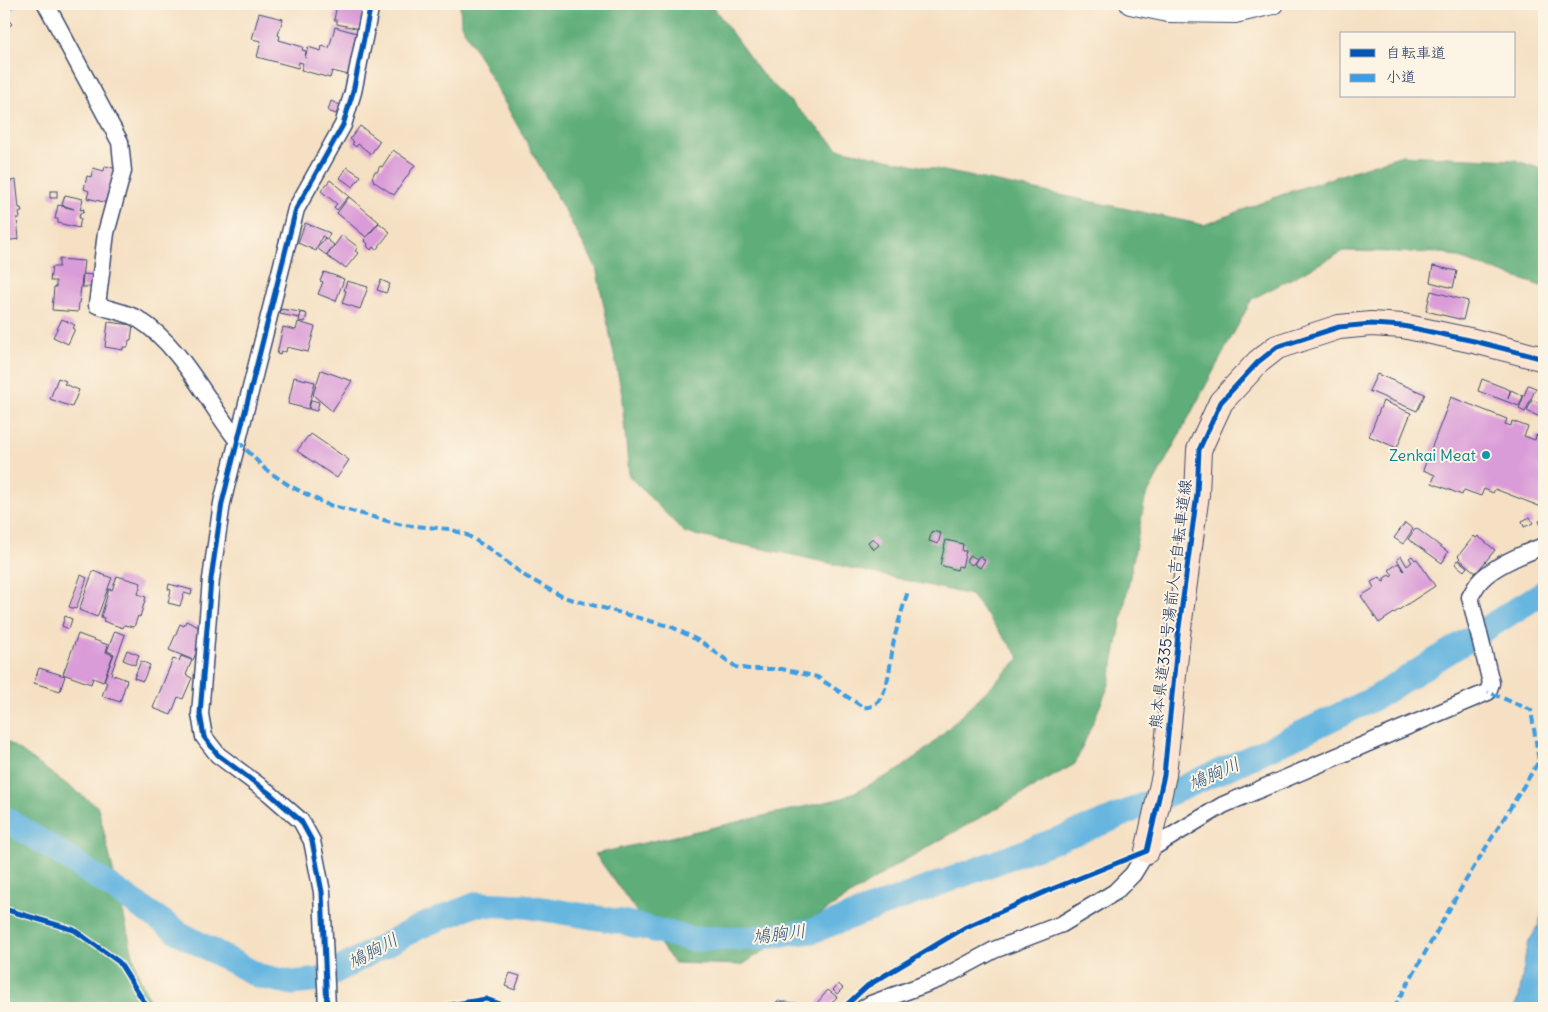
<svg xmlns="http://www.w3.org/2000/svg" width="1548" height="1012" font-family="Delius,'Klee One',sans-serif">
  <rect width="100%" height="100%" fill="#fcf5e5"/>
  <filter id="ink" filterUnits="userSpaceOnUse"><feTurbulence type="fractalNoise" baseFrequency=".02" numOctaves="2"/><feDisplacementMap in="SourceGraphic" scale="10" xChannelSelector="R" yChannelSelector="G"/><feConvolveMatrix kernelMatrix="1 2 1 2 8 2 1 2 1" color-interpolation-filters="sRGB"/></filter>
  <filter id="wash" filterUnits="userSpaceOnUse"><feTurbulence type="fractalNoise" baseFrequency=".0096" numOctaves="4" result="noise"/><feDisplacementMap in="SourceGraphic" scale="20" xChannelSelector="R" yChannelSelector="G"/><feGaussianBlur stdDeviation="1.12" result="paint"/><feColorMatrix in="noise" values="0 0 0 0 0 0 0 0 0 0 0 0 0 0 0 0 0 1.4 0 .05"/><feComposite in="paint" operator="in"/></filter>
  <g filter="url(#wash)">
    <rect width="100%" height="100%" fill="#f5e0c3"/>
    <!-- forest -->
    <g fill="#5ead78" stroke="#3c6e6b">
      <polygon points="460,4 711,4 761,73 839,149 1204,225 1289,192 1402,155 1515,160 1544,170 1544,287 1444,253 1344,251 1252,299 1145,499 1109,685 1075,764 898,864 742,965 674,963 595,854 843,798 899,770 930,746 1020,658 971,595 788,554 685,533 629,476 621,389 596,267 461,24"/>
      <polygon points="4,739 98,807 137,972 153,1008 4,1008"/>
    </g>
    <!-- water -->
    <polygon fill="#66b6e0" stroke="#40729f" points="1544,907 1544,1008 1513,1008 1519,998 1527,945 1538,927"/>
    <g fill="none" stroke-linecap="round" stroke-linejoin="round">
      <!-- stream -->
      <polyline stroke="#66b6e0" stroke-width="4.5" points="4,13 16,4"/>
      <!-- river -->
      <polyline stroke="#66b6e0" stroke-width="25" points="4,818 71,860 181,934 259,976 293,983 319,980 419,927 477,904 525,906 622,922 691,939 754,938 812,931 1107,821 1243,761 1375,698 1544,592"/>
    </g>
    <g id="blocks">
      <!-- building -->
      <g fill="#da9cd8">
        <polygon points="337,4 365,4 360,29 337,24 337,20 334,20"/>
        <polygon points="259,13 283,19 278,35 280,36 279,40 303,47 302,50 306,51 305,58 308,47 321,51 322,46 329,48 335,27 360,34 349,75 332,71 330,78 301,70 303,63 299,62 298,68 257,57 261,41 252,39"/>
        <polygon points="4,15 12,24 4,31"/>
        <polygon points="331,101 340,105 336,114 328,111"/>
        <polygon points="360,126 380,141 371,154 358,144 356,147 352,144 354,142 350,139"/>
        <polygon points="393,150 415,165 394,195 373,181 374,180 372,178 375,171 377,172 380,166 382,167"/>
        <polygon points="105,166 118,169 108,203 87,198 89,191 84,189 87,176 91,177 93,168 104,171"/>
        <polygon points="347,167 361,176 353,187 340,178"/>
        <polygon points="16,180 19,208 21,208 22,212 19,212 20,218 17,218 19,239 4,241 4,182"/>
        <polygon points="330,180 349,196 337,210 334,207 337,204 321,191"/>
        <rect x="50" y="191" width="7" height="7"/>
        <polygon points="65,195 83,199 80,210 84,209 83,213 80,213 79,218 81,218 79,228 58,223 58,219 55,219 58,205 74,209 62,205"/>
        <polygon points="349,197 379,222 366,237 337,213"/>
        <polygon points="305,223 330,233 327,239 322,236 316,251 298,243"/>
        <polygon points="379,223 390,232 376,250 373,247 371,250 367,246 368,244 364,240"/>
        <polygon points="342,235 358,247 355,251 358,253 346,268 342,265 341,266 327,256"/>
        <polygon points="325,238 334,245 326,255 317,248"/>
        <polygon points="59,259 84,261 78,312 52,310 54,287 56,287 56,281 50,281 52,267 59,267"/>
        <polygon points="1433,266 1457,271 1453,288 1430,282"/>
        <polygon points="324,272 344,279 336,301 318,294 323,282 320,281"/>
        <polygon points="83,274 93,275 93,287 82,287"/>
        <polygon points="381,280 390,284 386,293 377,290"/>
        <polygon points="347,281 368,287 360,309 342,303 346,291 344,290"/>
        <polygon points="1431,291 1468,301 1463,320 1426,311"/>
        <polygon points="281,309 300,312 299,318 280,314"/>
        <polygon points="301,312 307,314 305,322 299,321"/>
        <polygon points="62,319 75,325 73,328 75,329 68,344 53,337"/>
        <polygon points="108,322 133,325 131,340 129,340 128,347 123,347 123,350 105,347"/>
        <polygon points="298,322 315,327 308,352 287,347 286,352 281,351 280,355 277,354 283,327 296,330"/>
        <polygon points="321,370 352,381 332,411 313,395"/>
        <polygon points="1377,374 1425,394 1417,411 1369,391"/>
        <polygon points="294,377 315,382 308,409 288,404"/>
        <polygon points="58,378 66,381 64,384 79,390 72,407 50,399"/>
        <polygon points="1482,379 1510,390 1508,399 1511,390 1523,396 1519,406 1478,391"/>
        <polygon points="1528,385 1536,388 1525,412 1519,409"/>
        <polygon points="1451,397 1507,419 1505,424 1511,426 1512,421 1528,427 1524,436 1535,440 1536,435 1544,438 1544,508 1495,489 1493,493 1484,489 1481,496 1464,490 1462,495 1432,483 1435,475 1423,470"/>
        <polygon points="311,400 319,402 317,411 309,409"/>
        <polygon points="1532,400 1544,405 1540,417 1527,411"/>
        <polygon points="1383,401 1411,413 1397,448 1369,436"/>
        <polygon points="311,434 349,460 337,478 297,451 308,436 309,437"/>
        <polygon points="1530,517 1533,523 1524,527 1522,521"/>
        <polygon points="1544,519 1544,534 1539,521"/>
        <polygon points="1405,523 1413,529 1403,544 1394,538"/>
        <polygon points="1416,528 1448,552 1442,563 1408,539"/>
        <polygon points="932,531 941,533 938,544 929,541"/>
        <polygon points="1474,536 1476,538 1478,536 1495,550 1476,573 1459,559 1460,558 1458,556"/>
        <polygon points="873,538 879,545 873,550 868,542"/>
        <polygon points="946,540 963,544 962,551 966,551 962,567 958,566 957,570 940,565"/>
        <polygon points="970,555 977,559 972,565 966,561"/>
        <polygon points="979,556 985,560 980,568 974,564"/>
        <polygon points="1401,556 1407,566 1412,562 1409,558 1412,556 1415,560 1417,559 1435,586 1379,623 1361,596 1374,588 1371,582 1380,577 1383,582 1385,581 1383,579 1389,575 1391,577 1393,575 1389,570 1398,563 1404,571 1397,559"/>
        <polygon points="1458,560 1467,567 1464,571 1455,564"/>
        <polygon points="93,571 112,578 97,617 79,610"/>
        <polygon points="81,575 87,578 76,609 69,607"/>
        <polygon points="117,576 141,583 138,594 146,597 140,617 138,616 134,627 124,625 123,628 103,621 104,618 101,617 109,589 112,590"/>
        <polygon points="169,584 192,590 191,595 184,593 180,606 168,603 171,590 168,589"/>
        <polygon points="65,616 72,619 69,629 62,626"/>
        <polygon points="186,621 203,629 204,634 193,660 169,650 180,624 184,626"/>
        <polygon points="115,631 125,635 111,674 127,680 120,702 102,696 107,682 104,681 114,654 107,651"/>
        <polygon points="78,634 108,645 106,652 113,655 103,682 93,678 91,684 63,674"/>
        <polygon points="127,650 139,655 135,665 123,660"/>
        <polygon points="181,656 192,660 186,675 192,678 183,699 178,697 171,715 153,708 173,659 179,661"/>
        <polygon points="141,661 150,665 143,681 134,678"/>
        <polygon points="39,668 65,676 60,691 34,683"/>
        <polygon points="510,973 520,976 515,990 505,986"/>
        <polygon points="838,984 843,988 837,994 833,990"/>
        <polygon points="828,990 837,997 827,1008 824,1008 817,1003"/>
        <polygon points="777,1001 803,1004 803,1008 776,1008"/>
      </g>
    </g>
  </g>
  <g filter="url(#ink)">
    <use href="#blocks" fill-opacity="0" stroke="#3c4a6d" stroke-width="1"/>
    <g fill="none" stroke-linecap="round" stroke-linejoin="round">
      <!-- minor casing -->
      <g stroke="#3c4a6d" stroke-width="19">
        <g id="minor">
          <path d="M46 4 120 142 123 171 106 233 97 305C110 310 126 312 138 319 182 346 206 401 238 441"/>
          <polyline points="327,1008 322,892 312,841 301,821 269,793 218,755 204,737 200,714 211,579 222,503 296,209 343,125 353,92 371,4"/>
          <path d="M864 1008 871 1004 942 978 994 950 1062 924 1115 892 1133 874 1147 851 1223 805 1488 692 1491 683 1470 597C1473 592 1476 585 1481 580 1495 565 1525 553 1544 546"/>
        </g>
      </g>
      <!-- tertiary casing -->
      <g stroke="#3c4a6d" stroke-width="22">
        <polyline id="tertiary" points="1130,4 1168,12 1235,13 1273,4"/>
      </g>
      <!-- secondary casing -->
      <g stroke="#3c4a6d" stroke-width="26">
        <polyline id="secondary" points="1147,851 1164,775 1178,635 1197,494 1199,450 1221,402 1258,362 1277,347 1339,327 1371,324 1403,326 1474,341 1544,359"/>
      </g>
      <!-- minor -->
      <use href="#minor" stroke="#fff" stroke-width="16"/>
      <!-- tertiary -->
      <use href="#tertiary" stroke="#fff" stroke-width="20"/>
      <!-- secondary -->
      <use href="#secondary" stroke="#fde4d1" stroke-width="24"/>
      <!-- quiet -->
      <g stroke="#3b9de6" stroke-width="4" stroke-dasharray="8 4" stroke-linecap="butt">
        <path d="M238 441 265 469 290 486 326 504 402 525 449 529 467 535 491 550 525 576 563 597 672 627 703 643 736 667 748 669H782L817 677 863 707C890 711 890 657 894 640 898 623 903 607 908 591"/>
        <polyline points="871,1004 878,1008"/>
        <polyline points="1394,1008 1463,885 1539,761 1531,710 1488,692"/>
      </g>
      <!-- cycleway casing -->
      <g stroke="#fcf5e5" stroke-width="8">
        <g id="cycleway">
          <polyline points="4,909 74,930 119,962 148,1008"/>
          <polyline points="327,1008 322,892 312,841 301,821 269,793 218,755 204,737 200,714 211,579 222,503 296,209 343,125 353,92 371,4"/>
          <polyline points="444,1008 449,1005 486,999 512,1008"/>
          <polyline points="843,1008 867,986 966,927 1047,891 1147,851 1164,775 1178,635 1197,494 1199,450 1221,402 1258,362 1277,347 1339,327 1371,324 1403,326 1474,341 1544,359"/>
        </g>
      </g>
      <!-- cycleway -->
      <use href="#cycleway" stroke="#0057b8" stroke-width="5"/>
    </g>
  </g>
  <!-- markers -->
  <circle fill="#0f9aa8" stroke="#fcf5e5" stroke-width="2" cx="1486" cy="455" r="5"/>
  <g text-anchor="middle" stroke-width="4" stroke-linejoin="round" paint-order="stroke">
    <!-- culture labels -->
    <g font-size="16" fill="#0d838f" stroke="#fcf5e5" text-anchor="end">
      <text x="1476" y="461">Zenkai Meat</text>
    </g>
    <!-- street labels -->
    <g font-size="16" fill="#1b2f5e" stroke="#fcf5e5">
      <text transform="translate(1170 604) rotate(-83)" y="6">熊本県道335号湯前人吉自転車道線</text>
    </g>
    <!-- water labels -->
    <g font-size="18" font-style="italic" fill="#325885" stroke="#fcf5e5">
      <text transform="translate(1214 774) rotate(-24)" y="6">鳩胸川</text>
      <text transform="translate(779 934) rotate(-7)" y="6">鳩胸川</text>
      <text transform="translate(373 951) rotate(-28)" y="6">鳩胸川</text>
    </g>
  </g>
  <!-- margin -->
  <rect width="1548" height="1012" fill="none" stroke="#fcf5e5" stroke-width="20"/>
  <!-- legend -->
  <rect x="1340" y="32" width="175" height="65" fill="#fcf5e5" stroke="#a2a6af"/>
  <rect x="1350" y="49" width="25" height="8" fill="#0057b8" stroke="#a2a6af"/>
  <text x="1386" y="58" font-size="15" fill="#1b2f5e">自転車道</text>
  <rect x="1350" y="74" width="25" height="8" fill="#3b9de6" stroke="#a2a6af"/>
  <text x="1386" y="82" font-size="15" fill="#1b2f5e">小道</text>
</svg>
